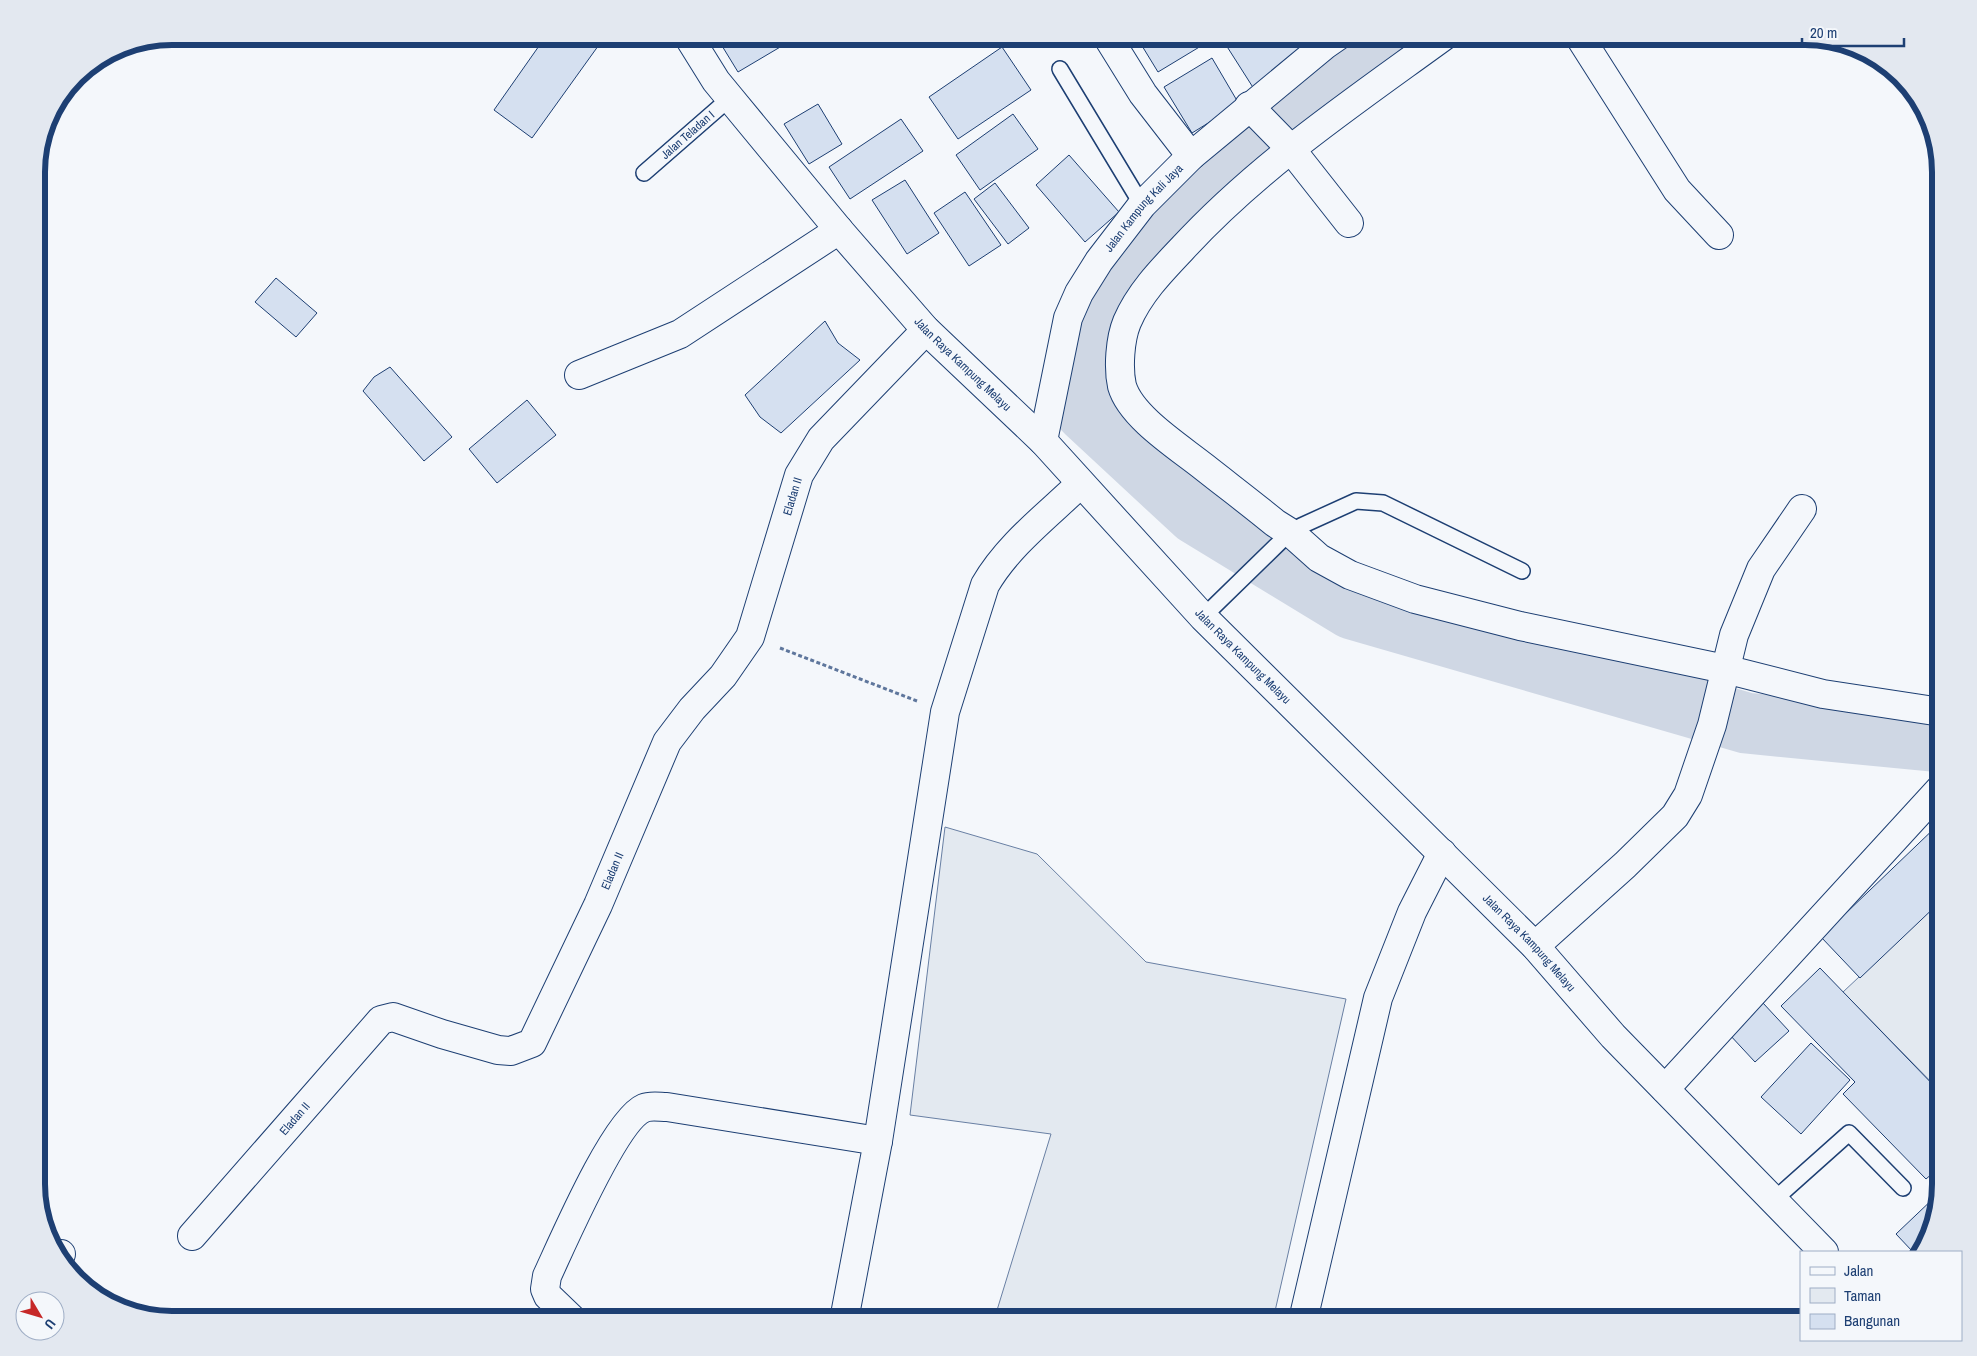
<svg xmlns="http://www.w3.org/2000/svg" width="1977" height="1356" font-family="'Archivo Narrow',sans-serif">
  <rect width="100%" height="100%" fill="#f4f7fb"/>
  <!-- green -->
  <g fill="#e3e9f0" stroke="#687fa3">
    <polygon points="945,827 1037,854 1146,962 1346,999 1273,1320 994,1320 1051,1134 910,1115"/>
    <polygon points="1941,900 1941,1092 1843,992"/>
  </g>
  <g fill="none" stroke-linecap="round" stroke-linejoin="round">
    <!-- river -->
    <polyline stroke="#cfd7e4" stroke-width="61" points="1394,36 1190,184 1086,342 1086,412 1196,514 1352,609 1746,723 1941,742"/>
  </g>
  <!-- building -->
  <g fill="#d5e0f0" stroke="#1d3f73">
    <polygon points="546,36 593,36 601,42 532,138 494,110"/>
    <polygon points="716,36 783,36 787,43 738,72"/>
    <polygon points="1136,36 1203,36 1206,43 1158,72"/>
    <polygon points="1240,36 1293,36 1306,56 1254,89 1226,45"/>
    <polygon points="1002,47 1031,90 958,139 929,97"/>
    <polygon points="1212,58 1239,104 1192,133 1164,87"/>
    <polygon points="818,104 842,144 809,164 784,124"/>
    <polygon points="1013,114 1038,149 980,190 956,155"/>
    <polygon points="901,119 923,151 850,199 829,167"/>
    <polygon points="1069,155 1119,212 1085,242 1036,185"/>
    <polygon points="905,180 939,233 907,254 872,200"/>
    <polygon points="995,183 1029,228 1008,244 974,199"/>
    <polygon points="965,192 1001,245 969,266 934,213"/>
    <polygon points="276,278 317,313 296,337 255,302"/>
    <polygon points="825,321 838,343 860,360 781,433 760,417 745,395"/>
    <polygon points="390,367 452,437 424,461 363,391 374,377"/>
    <polygon points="527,400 556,435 497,483 469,449"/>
    <polygon points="1941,822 1941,901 1860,978 1821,937"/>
    <polygon points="1820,968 1941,1093 1941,1166 1926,1179 1843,1094 1855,1082 1781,1006"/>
    <polygon points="1763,1003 1789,1031 1755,1062 1729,1034"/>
    <polygon points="1811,1043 1850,1080 1801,1134 1761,1097"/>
    <polygon points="1937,1195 1920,1252 1913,1252 1896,1234"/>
  </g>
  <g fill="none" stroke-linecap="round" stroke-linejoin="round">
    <!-- service casing -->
    <g stroke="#1d3f73" stroke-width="18">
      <g id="service">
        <polyline points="1060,69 1142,205"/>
        <path id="s1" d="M644 173 730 98"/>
        <polyline points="1203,617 1281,541 1301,526 1356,501 1383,503 1522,571"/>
        <polyline points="1774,1200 1849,1133 1903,1188"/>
      </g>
    </g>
    <!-- minor casing -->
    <g stroke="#1d3f73" stroke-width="30">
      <g id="minor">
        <polyline points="1107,36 1143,94 1191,156"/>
        <path d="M1444 36C1352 103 1258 166 1181 250 1160 272 1139 294 1127 322 1120 339 1118 368 1122 386 1131 417 1179 447 1204 467 1228 486 1252 504 1275 523L1291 533 1319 558 1350 575 1415 599 1520 626 1725 669 1823 694 1941 712"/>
        <polyline points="1579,36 1677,190 1719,235"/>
        <polyline points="1249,106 1290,148 1349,223"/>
        <polyline points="579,375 680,334 839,230"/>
        <path id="s2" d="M1043 441 1068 318 1079 293 1099 261 1142 205 1191 156 1325 45 1338 36"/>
        <polyline points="1535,946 1625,865 1675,816 1688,795 1712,725 1734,635 1761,569 1802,509"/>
        <polyline points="1665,1089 1941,788"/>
        <path id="s3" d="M192 1236 381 1020 393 1017 442 1034 498 1050 511 1051 532 1043 598 905 667 742 692 709 723 676 750 637 799 475 821 439 926 330"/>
        <polyline points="59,1256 61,1254"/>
        <path d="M573 1320 548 1296 545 1289 547 1276C562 1244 615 1120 644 1108 651 1105 660 1107 667 1107L878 1141"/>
        <path d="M844 1320 878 1141 945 712 985 585C1008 545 1048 515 1080 484"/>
        <polyline points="1303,1320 1378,998 1412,912 1442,853"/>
      </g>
    </g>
    <!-- primary casing -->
    <g stroke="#1d3f73" stroke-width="30">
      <g id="primary">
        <path id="s4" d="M688 36 716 81 730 98 839 230 926 330 1043 441 1203 617 1535 946 1613 1036 1824 1252"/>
      </g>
    </g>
    <!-- path -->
    <polyline stroke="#5e769c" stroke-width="3" stroke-dasharray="4 2.5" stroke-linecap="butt" points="780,648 917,701"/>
    <!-- service -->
    <use href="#service" stroke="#f4f7fb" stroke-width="15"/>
    <!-- minor -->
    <use href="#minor" stroke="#f4f7fb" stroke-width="28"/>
    <!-- primary -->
    <use href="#primary" stroke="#f4f7fb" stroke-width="28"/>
  </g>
  <g text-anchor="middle" stroke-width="4" stroke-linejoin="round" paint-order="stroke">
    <!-- street labels -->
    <g font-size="12" fill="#1d3f73" stroke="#f4f7fb">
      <text dy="4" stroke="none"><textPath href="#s1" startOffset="58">Jalan Teladan I</textPath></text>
      <text dy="4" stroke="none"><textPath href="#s2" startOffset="260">Jalan Kampung Kali Jaya</textPath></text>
      <text dy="4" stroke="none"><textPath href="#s4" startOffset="429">Jalan Raya Kampung Melayu</textPath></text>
      <text dy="4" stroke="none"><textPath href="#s3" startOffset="1056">Eladan II</textPath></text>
      <text dy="4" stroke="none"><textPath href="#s4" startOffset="834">Jalan Raya Kampung Melayu</textPath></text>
      <text dy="4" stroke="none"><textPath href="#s3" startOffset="635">Eladan II</textPath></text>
      <text dy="4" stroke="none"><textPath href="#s4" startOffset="1239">Jalan Raya Kampung Melayu</textPath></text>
      <text dy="4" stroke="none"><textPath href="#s3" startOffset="156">Eladan II</textPath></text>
    </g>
  </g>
  <!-- crop -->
  <path d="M0 0H1977V1356H0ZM172 45H1805A127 127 0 0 1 1932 172V1184A127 127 0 0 1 1805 1311H172A127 127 0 0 1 45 1184V172A127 127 0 0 1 172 45Z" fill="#e3e8f0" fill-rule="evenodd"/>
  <path fill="none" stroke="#1d3f73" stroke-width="6" d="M172 45H1805A127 127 0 0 1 1932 172V1184A127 127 0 0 1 1805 1311H172A127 127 0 0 1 45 1184V172A127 127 0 0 1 172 45Z"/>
  <!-- legend -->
  <rect x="1800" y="1251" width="162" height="90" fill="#f4f7fb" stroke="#9eadc5"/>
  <rect x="1810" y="1267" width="25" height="8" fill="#f4f7fb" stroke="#9eadc5"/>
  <text x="1844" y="1276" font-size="15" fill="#1d3f73">Jalan</text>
  <rect x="1810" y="1288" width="25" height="15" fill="#e3e9f0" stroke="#9eadc5"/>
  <text x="1844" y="1301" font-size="15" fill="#1d3f73">Taman</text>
  <rect x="1810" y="1314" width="25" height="15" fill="#d5e0f0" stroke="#9eadc5"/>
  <text x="1844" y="1326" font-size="15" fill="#1d3f73">Bangunan</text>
  <!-- north arrow -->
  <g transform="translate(40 1316) rotate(128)"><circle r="24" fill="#f4f7fb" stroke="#9eadc5"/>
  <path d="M0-4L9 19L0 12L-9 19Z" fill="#c62828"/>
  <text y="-8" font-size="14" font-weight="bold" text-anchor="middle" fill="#1d3f73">U</text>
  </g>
  <!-- scale -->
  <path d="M1802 38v8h102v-8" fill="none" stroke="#1d3f73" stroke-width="2.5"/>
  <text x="1810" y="38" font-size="15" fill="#1d3f73" stroke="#f4f7fb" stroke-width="4" paint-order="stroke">20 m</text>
</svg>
